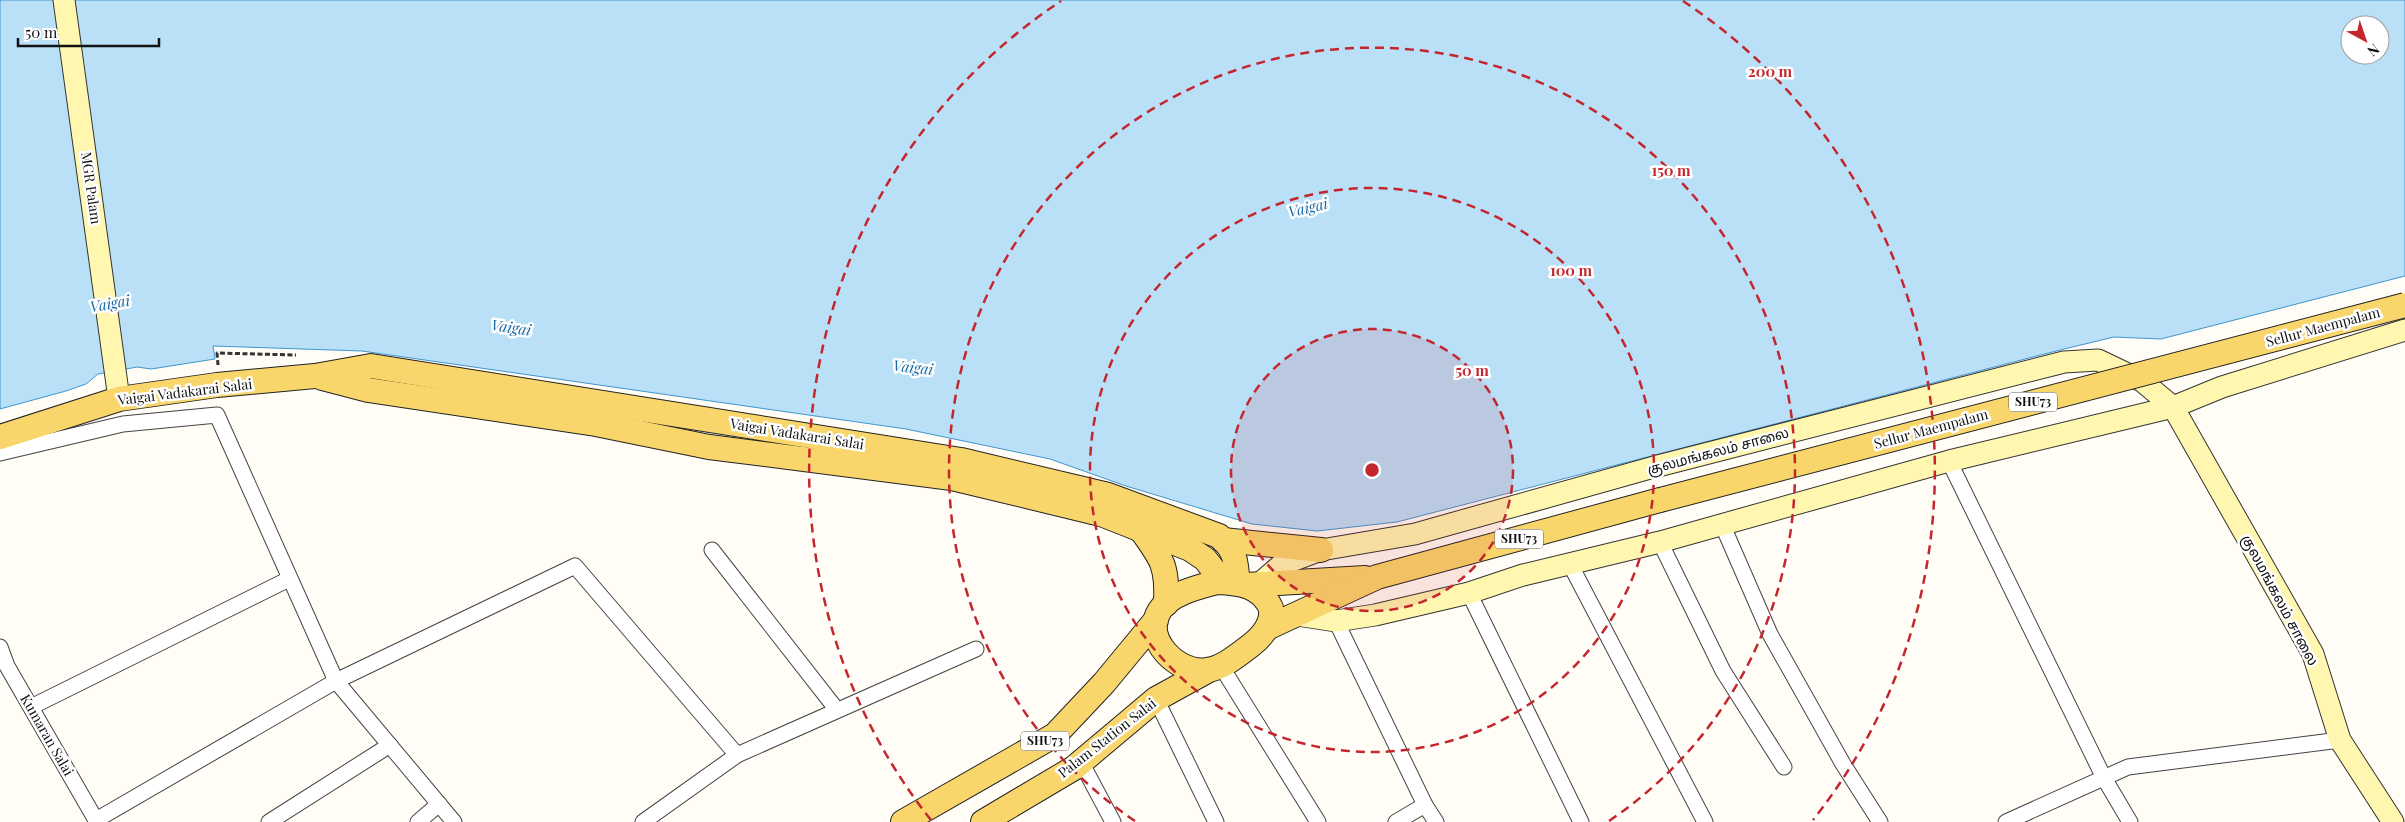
<svg xmlns="http://www.w3.org/2000/svg" width="2405" height="822" font-family="'Playfair Display','Noto Sans Tamil',serif">
  <rect width="100%" height="100%" fill="#fffdf5"/>
  <!-- water -->
  <path fill="#b9e0f7" stroke="#3f96cf" fill-rule="evenodd" d="M0 0H2405V276L2161 339 2114 337 2056 351 1397 522 1317 531 1252 524 1126 486 1050 459 906 429 362 351 213 346 215 359 151 369 137 367 98 374 86 384 66 391 0 409ZM2350 25H2380V55H2350Z"/>
  <g fill="none" stroke-linecap="round" stroke-linejoin="round">
    <!-- street casing -->
    <g stroke="#444" stroke-width="17">
      <g id="street">
        <polyline points="0,453 123,424 217,415 336,681 454,822"/>
        <polyline points="1949,461 2104,778 2130,822"/>
        <polyline points="1722,524 1770,634 1843,764 1880,822"/>
        <polyline points="1660,542 1723,671 1784,767"/>
        <polyline points="712,550 837,710"/>
        <polyline points="1570,564 1705,822"/>
        <polyline points="1469,593 1581,822"/>
        <polyline points="1336,621 1425,805"/>
        <polyline points="0,647 7,666 97,822"/>
        <polyline points="1221,666 1318,822"/>
        <polyline points="1156,699 1216,822"/>
        <polyline points="31,707 289,579"/>
        <polyline points="1081,762 1113,822"/>
        <polyline points="96,820 336,681 575,566 737,755"/>
        <polyline points="269,822 390,745"/>
        <polyline points="418,822 439,804"/>
        <polyline points="643,822 737,755 976,649"/>
        <polyline points="1396,822 1425,805 1436,822"/>
        <polyline points="2006,822 2128,767 2340,740"/>
      </g>
    </g>
    <!-- secondary casing -->
    <g stroke="#333" stroke-width="23">
      <g id="secondary">
        <polyline points="64,0 119,399"/>
        <polyline points="1259,584 1281,565 1321,550 1415,534 1654,467 2064,362 2098,360 2142,381 2173,407 2313,654 2340,740 2393,822"/>
        <polyline points="1297,615 1336,621 1375,615 1469,593 1523,575 1660,542 1949,461 2173,407 2222,387 2405,330"/>
      </g>
    </g>
    <!-- primary casing -->
    <g stroke="#222" stroke-width="26">
      <g id="primary">
        <polyline points="322,378 368,390 596,424 709,447 952,478 1101,514 1190,549 1205,559 1223,582"/>
        <path d="M0 437 119 399 217 385 315 376 371 366 961 460 1108 495 1219 536C1237 552 1235 560 1238 583"/>
        <path d="M1141 530C1162 559 1168 566 1166 604"/>
        <polyline points="1223,540 1321,550"/>
        <path d="M1217 582C1240 583 1260 585 1271 608 1273 624 1263 636 1250 646 1238 655 1223 668 1207 670 1179 675 1141 639 1160 610 1171 593 1199 587 1217 582Z"/>
        <polyline points="1246,585 1365,578"/>
        <polyline points="1269,627 1377,577 1660,500"/>
        <polyline points="903,822 1055,735 1104,683 1156,620"/>
        <polyline points="983,822 1074,768 1156,699 1207,671"/>
      </g>
    </g>
    <!-- path -->
    <polyline stroke="#333" stroke-width="3" stroke-dasharray="5 2.5" stroke-linecap="butt" points="218,365 217,353 296,355"/>
    <!-- street -->
    <use href="#street" stroke="#fff" stroke-width="15"/>
    <!-- secondary -->
    <use href="#secondary" stroke="#fff6b0" stroke-width="21"/>
    <!-- primary -->
    <use href="#primary" stroke="#f9d66b" stroke-width="24"/>
    <!-- primary-bridge casing -->
    <g stroke="#222" stroke-width="26" stroke-linecap="butt">
      <polyline id="primary-bridge" points="1660,500 2405,305"/>
    </g>
    <!-- primary-bridge -->
    <use href="#primary-bridge" stroke="#f9d66b" stroke-width="24"/>
  </g>
  <!-- distance rings -->
  <circle cx="1372" cy="470" r="141" fill="#c4262e" fill-opacity=".12"/>
  <g fill="none" stroke="#c4262e" stroke-width="2.5" stroke-dasharray="9 6">
    <circle cx="1372" cy="470" r="141"/>
    <circle cx="1372" cy="470" r="282"/>
    <path d="M1135 821A423 423 0 1 1 1609 821"/>
    <path d="M931 820A563 563 0 0 1 1061 1M1683 1A563 563 0 0 1 1813 820"/>
  </g>
  <g text-anchor="middle" stroke-width="5" stroke-linejoin="round" paint-order="stroke">
    <!-- shield labels -->
    <g fill="#fff" stroke="#585858" stroke-width="1">
      <rect x="2009" y="392.5" width="48" height="19" rx="4"/>
      <rect x="1495" y="529.5" width="48" height="19" rx="4"/>
      <rect x="1021" y="731.5" width="48" height="19" rx="4"/>
    </g>
    <g font-size="12" font-weight="bold" fill="#111">
      <text x="2033" y="406">SHU73</text>
      <text x="1519" y="543">SHU73</text>
      <text x="1045" y="745">SHU73</text>
    </g>
    <!-- street labels -->
    <g font-size="14" fill="#111" stroke="#fff">
      <text transform="translate(91 188) rotate(82)" y="5">MGR Palam</text>
      <text transform="translate(2323 327) rotate(-15)" y="5">Sellur Maempalam</text>
      <text transform="translate(185 392) rotate(-7)" y="5">Vaigai Vadakarai Salai</text>
      <text transform="translate(1931 429) rotate(-15)" y="5">Sellur Maempalam</text>
      <text transform="translate(797 434) rotate(9)" y="5">Vaigai Vadakarai Salai</text>
      <text transform="translate(1718 451) rotate(-15)" y="5">குலமங்கலம் சாலை</text>
      <text transform="translate(2280 600) rotate(62)" y="5">குலமங்கலம் சாலை</text>
      <text transform="translate(47 735) rotate(60)" y="5">Kumaran Salai</text>
      <text transform="translate(1107 738) rotate(-38)" y="5">Palam Station Salai</text>
    </g>
    <!-- water labels -->
    <g font-size="15" font-style="italic" fill="#1768a6" stroke="#fff">
      <text transform="translate(1308 208) rotate(-13)" y="5">Vaigai</text>
      <text transform="translate(110 304) rotate(-10)" y="5">Vaigai</text>
      <text transform="translate(511 328) rotate(8)" y="5">Vaigai</text>
      <text transform="translate(913 368) rotate(6)" y="5">Vaigai</text>
    </g>
  </g>
  <circle cx="1372" cy="470" r="8" fill="#c4262e" stroke="#fff" stroke-width="2.5"/>
  <g font-size="15" text-anchor="middle" font-weight="bold" fill="#c4262e" stroke="#fff" stroke-width="5" stroke-linejoin="round" paint-order="stroke">
    <text x="1770" y="77">200 m</text>
    <text x="1671" y="176">150 m</text>
    <text x="1571" y="276">100 m</text>
    <text x="1472" y="376">50 m</text>
  </g>
  <!-- north arrow -->
  <g transform="translate(2365 40) rotate(140)"><circle r="24" fill="#ffffff" stroke="#a0a0a0"/>
  <path d="M0-4L9 19L0 12L-9 19Z" fill="#c4262e"/>
  <text y="-8" font-size="14" font-weight="bold" text-anchor="middle" fill="#111111">N</text>
  </g>
  <!-- scale -->
  <path d="M18 38v8h141v-8" fill="none" stroke="#111111" stroke-width="2.5"/>
  <text x="25" y="38" font-size="15" fill="#111111" stroke="#ffffff" stroke-width="4" paint-order="stroke">50 m</text>
</svg>
